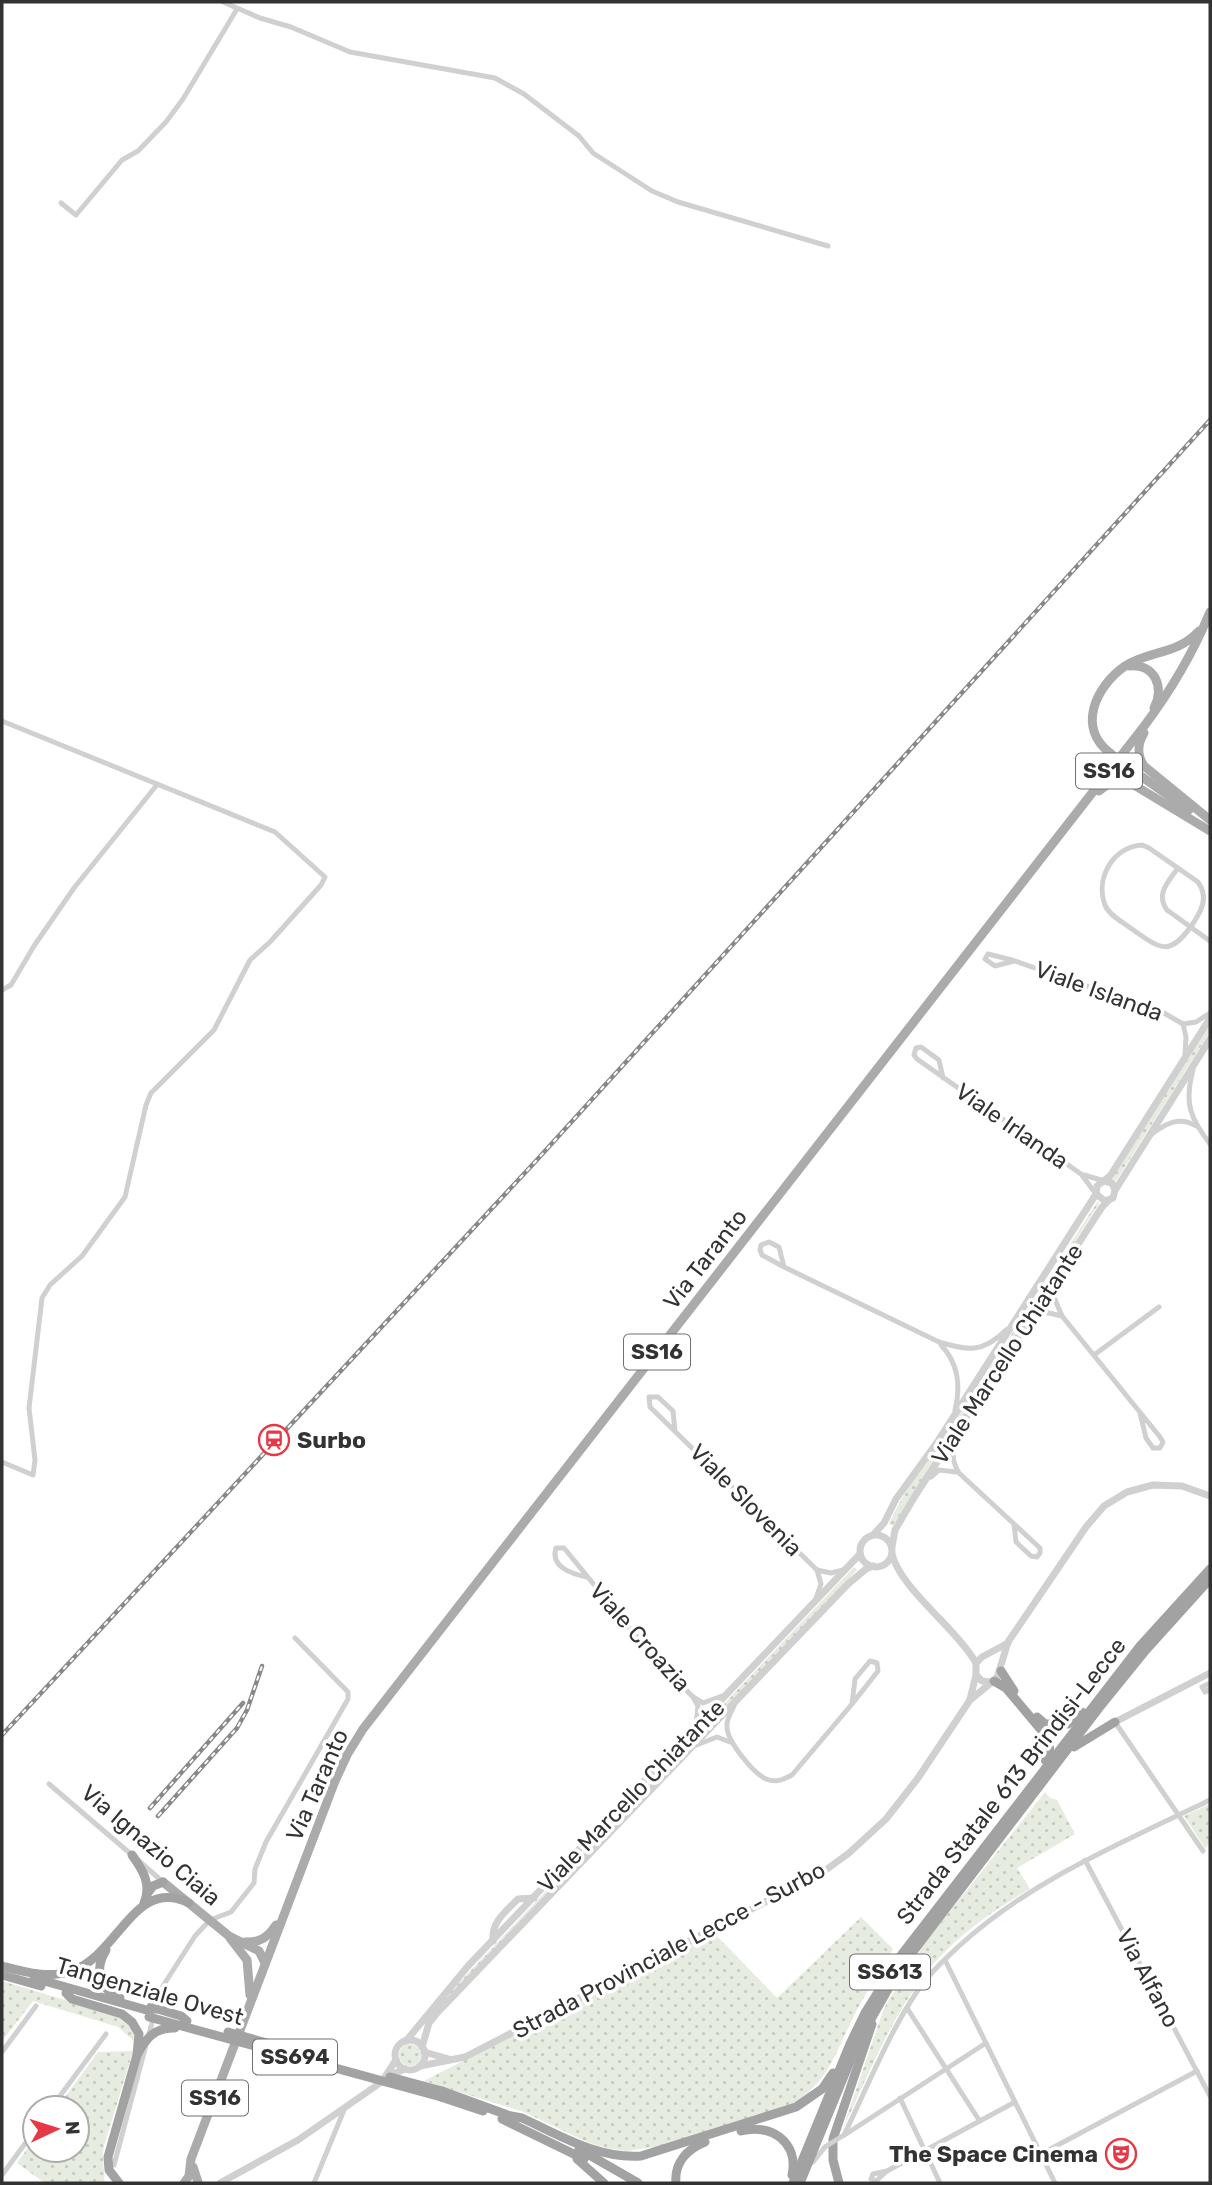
<svg xmlns="http://www.w3.org/2000/svg" width="1212" height="2185" font-family="Rubik,sans-serif">
  <defs>
    <pattern id="grass-dots" width="8" height="8" patternUnits="userSpaceOnUse" patternTransform="scale(1.75)"><rect width="8" height="8" fill="#e6ecdf"/><path d="M2 2h.1M6 6h.1" fill="none" stroke="#c6cbc0" stroke-width="1.8" stroke-linecap="round"/></pattern>
  </defs>
  <rect width="100%" height="100%" fill="#fff"/>
  <!-- grass -->
  <g fill="url(#grass-dots)">
    <polygon points="1210,1025 1210,1032 1116,1181 1112,1178"/>
    <path d="M1098 1201 1099 1203 1093 1213 893 1526 889 1524C901 1497 917 1472 937 1449Z"/>
    <polygon points="854,1567 857,1570 433,2014 431,2012"/>
    <path d="M1045 1792 1050 1798 1057 1800 1075 1834 1017 1868 1030 1889C990 1912 950 1941 922 1978 888 2024 866 2080 842 2131L884 2008 924 1944Z"/>
    <polygon points="1210,1804 1210,1843 1205,1848 1184,1816"/>
    <path d="M861 1917 893 1949C881 1969 868 1989 857 2010 837 2048 830 2083 789 2106L661 2146 626 2151 606 2148 587 2142 524 2112 424 2081 713 1932 777 1998Z"/>
    <path d="M2 1981 118 2016C129 2021 135 2030 135 2042L118 2027 33 2001 2 2041Z"/>
    <circle cx="410" cy="2055" r="11"/>
    <path d="M133 2051 104 2146C101 2159 106 2176 104 2183H45L17 2163 35 2138V2150H77V2108H57L98 2052Z"/>
  </g>
  <g fill="none" stroke-linecap="round" stroke-linejoin="round">
    <!-- minor -->
    <g stroke="#d0d0d0" stroke-width="5">
      <polyline points="223,2 260,18 291,27 350,52 495,78 524,94 579,136 593,153 652,191 678,202 828,246"/>
      <polyline points="61,203 76,215 122,160 138,151 166,122 183,99 237,9"/>
      <polyline points="2,721 275,832 325,877 321,885 270,942 250,960 214,1030 151,1093 146,1105 125,1197 82,1256 50,1285 42,1298 29,1408 35,1460 33,1475 2,1462"/>
      <path d="M1142 845 1149 848 1198 882C1208 896 1203 908 1194 922 1169 959 1161 949 1129 927 1121 921 1109 915 1105 905 1095 878 1113 847 1142 845Z"/>
      <path d="M1178 868C1169 881 1155 894 1167 910L1210 941"/>
      <polyline points="1014,961 995,966 985,959 988,954 1012,960 1164,1013 1183,1024 1196,1022 1210,1013"/>
      <polyline points="2,990 11,985 34,946 74,888 156,786"/>
      <polyline points="1183,1024 1186,1037 1185,1055"/>
      <path d="M1193 1070C1184 1103 1190 1118 1210 1144"/>
      <polyline points="943,1078 939,1060 921,1047 916,1048 914,1055 917,1059 1081,1174 1096,1194"/>
      <path d="M1152 1134C1166 1123 1180 1116 1196 1126"/>
      <polyline points="1084,1175 1104,1181"/>
      <path d="M784 1267 779 1247 769 1242 761 1245 760 1250 762 1255 784 1267 939 1342C968 1351 983 1353 1006 1330"/>
      <polyline points="1057,1280 1053,1295 1062,1316 1160,1437 1163,1442 1160,1448 1153,1448 1146,1438 1140,1413"/>
      <polyline points="1032,1317 1044,1312 1062,1316"/>
      <path d="M941 1345C959 1364 961 1386 955 1410"/>
      <polyline points="1094,1355 1159,1307"/>
      <polyline points="675,1431 673,1411 658,1397 649,1397 650,1407 817,1570"/>
      <path d="M956 1435C952 1450 951 1460 959 1473L1040 1548V1553L1037 1557 1031 1556 1016 1542 1014 1524"/>
      <polyline points="931,1477 939,1470 956,1472"/>
      <path d="M587 1577C572 1574 550 1567 556 1548H564L651 1654 693 1697 703 1703 722 1696"/>
      <polyline points="816,1598 821,1584 817,1570 831,1573 843,1570"/>
      <polygon points="870,1661 877,1663 878,1671 852,1704 855,1679"/>
      <polyline points="1210,1683 1202,1687 1205,1692 1210,1689"/>
      <polyline points="693,1697 698,1706 696,1724"/>
      <path d="M734 1706C731 1713 726 1719 727 1727 727 1741 753 1773 766 1779 775 1783 783 1780 792 1775L852 1704"/>
      <polyline points="1115,1722 1203,1851"/>
      <polyline points="694,1746 717,1737 730,1742"/>
      <polyline points="49,1784 132,1855"/>
      <polyline points="1085,1860 1210,2096"/>
      <polyline points="139,1861 163,1882"/>
      <polyline points="945,1960 1055,2183"/>
      <polyline points="907,2008 979,2120"/>
      <polyline points="2,2052 36,2006"/>
      <polyline points="900,2098 940,2183"/>
      <polyline points="51,2108 106,2034"/>
      <polyline points="846,2134 986,2043"/>
      <path d="M844 2135C866 2090 888 2035 916 1993 928 1975 943 1961 959 1946 1031 1880 1123 1842 1210 1800"/>
      <polyline points="1041,2154 1197,2071"/>
      <polyline points="813,2162 825,2147"/>
      <polyline points="114,2165 161,1989 195,1936 210,1920 231,1912 254,1883 255,1869 266,1842 348,1699 348,1692 295,1638"/>
      <polyline points="887,2171 876,2181 871,2179 873,2174 887,2171 1015,2102"/>
      <polyline points="2,2175 35,2130"/>
      <polyline points="314,2183 344,2110"/>
    </g>
    <!-- tertiary -->
    <g stroke="#d0d0d0" stroke-width="7">
      <polyline points="1104,1181 1112,1183 1115,1190 1113,1198 1105,1201 1096,1194 1097,1186 1110,1176 1210,1018"/>
      <polyline points="1116,1189 1210,1039"/>
      <polyline points="873,1535 884,1523 896,1499 938,1441 1096,1194"/>
      <circle cx="876" cy="1551" r="16"/>
      <polyline points="892,1547 895,1530 915,1496 1102,1207 1109,1200"/>
      <path d="M892 1554C900 1588 956 1628 976 1663"/>
      <polyline points="990,1682 982,1681 976,1675 976,1663 982,1657 1008,1643"/>
      <polyline points="970,1699 976,1675"/>
      <polyline points="1115,1722 1210,1673"/>
      <path d="M493 1941C491 1922 506 1911 518 1899L534 1898"/>
      <circle cx="410" cy="2055" r="15"/>
      <polyline points="406,2041 468,1966 860,1554"/>
      <polyline points="422,2047 429,2023 437,2013 848,1584 866,1569 873,1566"/>
      <polyline points="424,2052 449,2059"/>
      <polyline points="420,2066 465,2057 823,1872 849,1853 886,1819 918,1778 970,1700 997,1678 1008,1642 1086,1527 1104,1506 1127,1492 1153,1485 1182,1486 1210,1496"/>
      <polyline points="383,2080 396,2060"/>
      <polyline points="220,2183 298,2140 393,2074 405,2069"/>
    </g>
    <!-- primary -->
    <g stroke="#ababab" stroke-width="9">
      <path d="M1129 666C1155 663 1165 688 1154 708"/>
      <path d="M1144 733C1137 745 1137 755 1144 766L1210 820"/>
      <path d="M1110 753C1077 728 1095 687 1125 666 1150 650 1177 655 1199 631"/>
      <polyline points="1121,762 1189,810"/>
      <polyline points="1099,791 1107,785 1129,782 1210,831"/>
      <polyline points="163,1882 229,1936 259,1951 265,1963"/>
      <polyline points="230,1938 247,1960 250,1995"/>
      <path d="M245 1942C260 1943 268 1937 276 1925"/>
      <polyline points="193,2167 198,2182"/>
      <path d="M184 2183 189 2176 191 2159 335 1781 347 1755 363 1729 1145 725C1172 689 1193 653 1210 612"/>
    </g>
    <!-- trunk -->
    <g stroke="#a2a2a2" stroke-width="9">
      <polyline points="1001,1671 1014,1691"/>
      <path d="M994 1681 1006 1688 1048 1738C1050 1746 1051 1753 1045 1760"/>
      <polyline points="1037,1717 1045,1724 1068,1724 1082,1712"/>
      <polyline points="1074,1747 1115,1722"/>
      <path d="M132 1855C143 1870 152 1885 144 1903"/>
      <polyline points="147,1894 153,1886 163,1882"/>
      <path d="M106 1950C94 1969 99 1989 120 1998"/>
      <path d="M2 1966C25 1972 48 1979 72 1971 119 1955 134 1876 189 1903"/>
      <polyline points="2,1975 41,1986"/>
      <polyline points="34,1978 150,2011"/>
      <polyline points="66,1993 72,1999 122,2014 132,2022 139,2034 137,2055 108,2157 109,2170 119,2183"/>
      <polyline points="442,2091 513,2117"/>
      <polyline points="441,2097 483,2111"/>
      <path d="M511 2116 522 2118C561 2136 598 2159 641 2156L796 2107 822 2089 833 2073"/>
      <polyline points="502,2119 584,2159"/>
      <path d="M741 2131C772 2123 799 2143 792 2175"/>
      <polyline points="579,2149 638,2183"/>
      <polyline points="577,2159 604,2183"/>
      <path d="M676 2183C674 2163 687 2149 705 2142"/>
      <polyline points="793,2183 850,2044 865,2013 902,1954 1140,1646 1210,1569"/>
      <polyline points="800,2183 858,2042 899,1970 1099,1708 1146,1650 1210,1579"/>
      <polyline points="839,2183 833,2160 833,2139 872,2024"/>
    </g>
    <!-- rail casing -->
    <g stroke="#888" stroke-width="4.5">
      <g id="rail">
        <polyline points="2,1735 535,1162 1210,420"/>
        <polyline points="150,1808 243,1703"/>
        <polyline points="158,1816 237,1728 247,1710 262,1666"/>
      </g>
    </g>
    <!-- rail -->
    <use href="#rail" stroke="#fff" stroke-width="2" stroke-dasharray="5" stroke-linecap="butt"/>
    <!-- minor-bridge -->
    <polyline stroke="#d0d0d0" stroke-width="5" points="825,2147 844,2135"/>
    <!-- primary-bridge -->
    <polyline stroke="#ababab" stroke-width="9" points="1110,753 1121,762"/>
    <!-- trunk-bridge -->
    <g stroke="#a2a2a2" stroke-width="9">
      <polyline points="151,2007 181,2016 187,2021"/>
      <polyline points="149,2017 441,2097"/>
      <polyline points="228,2032 309,2055"/>
      <path d="M137 2055C146 2038 155 2027 175 2028"/>
      <polyline points="390,2077 442,2091"/>
    </g>
  </g>
  <!-- icons -->
  <defs>
    <g id="station-ring" transform="scale(1.575)"><circle r="9.5" fill="#fff" stroke="#e63946" stroke-width="1.5"/><path d="M-3-6H3Q5-6 5-4V2Q5 4 3 4L4.5 6H3L1.5 4h-3L-3 6H-4.5L-3 4Q-5 4-5 2V-4Q-5-6-3-6ZM-3.5-4v3h7v-3ZM-3.5 1v1.5H-2V1ZM2 1v1.5H3.5V1Z" fill="#e63946"/></g>
    <g id="theatre-ring" transform="scale(1.575)"><circle r="9.5" fill="#fff" stroke="#e63946" stroke-width="1.5"/><path d="M-5-5.5Q0-4 5-5.5V0Q5 5 0 6Q-5 5-5 0ZM-3.3-2.5H-1v1.5H-3.3ZM1-2.5H3.3v1.5H1ZM-2.8 1Q0 5.5 2.8 1Z" fill="#e63946"/></g>
  </defs>
  <g fill-rule="evenodd">
    <use href="#station-ring" x="274" y="1440"/>
    <use href="#theatre-ring" x="1121" y="2154"/>
  </g>
  <g text-anchor="middle" stroke-width="7" stroke-linejoin="round" paint-order="stroke">
    <!-- shield labels -->
    <g fill="#fff" stroke="#707070" stroke-width="2">
      <rect x="1076" y="753.5" width="66" height="35" rx="5"/>
      <rect x="624" y="1334.5" width="66" height="35" rx="5"/>
      <rect x="850" y="1954.5" width="80" height="35" rx="5"/>
      <rect x="253" y="2039.5" width="84" height="35" rx="5"/>
      <rect x="182" y="2080.5" width="66" height="35" rx="5"/>
    </g>
    <g font-size="21" font-weight="bold" fill="#333">
      <text x="1109" y="778">SS16</text>
      <text x="657" y="1359">SS16</text>
      <text x="890" y="1979">SS613</text>
      <text x="295" y="2064">SS694</text>
      <text x="215" y="2105">SS16</text>
    </g>
    <!-- street labels -->
    <g font-size="23" fill="#333" stroke="#fff">
      <text transform="translate(1099 991) rotate(20)" y="8">Viale Islanda</text>
      <text transform="translate(1012 1126) rotate(35)" y="8">Viale Irlanda</text>
      <text transform="translate(705 1259) rotate(-52)" y="8">Via Taranto</text>
      <text transform="translate(1007 1354) rotate(-57)" y="8">Viale Marcello Chiatante</text>
      <text transform="translate(746 1500) rotate(45)" y="8">Viale Slovenia</text>
      <text transform="translate(640 1637) rotate(48)" y="8">Viale Croazia</text>
      <text transform="translate(1011 1781) rotate(-52)" y="8">Strada Statale 613 Brindisi-Lecce</text>
      <text transform="translate(317 1785) rotate(-66)" y="8">Via Taranto</text>
      <text transform="translate(631 1796) rotate(-46)" y="8">Viale Marcello Chiatante</text>
      <text transform="translate(151 1845) rotate(40)" y="8">Via Ignazio Ciaia</text>
      <text transform="translate(669 1950) rotate(-28)" y="8">Strada Provinciale Lecce - Surbo</text>
      <text transform="translate(1148 1978) rotate(62)" y="8">Via Alfano</text>
      <text transform="translate(150 1991) rotate(16)" y="8">Tangenziale Ovest</text>
    </g>
    <!-- poi labels -->
    <g font-size="23" font-weight="bold" fill="#333" stroke="#fff" text-anchor="start">
      <text x="297" y="1448">Surbo</text>
      <text x="1098" y="2162" text-anchor="end">The Space Cinema</text>
    </g>
  </g>
  <!-- border -->
  <rect width="1212" height="2185" fill="none" stroke="#333333" stroke-width="7"/>
  <!-- north arrow -->
  <g transform="translate(56 2129) rotate(86)"><circle r="33" fill="#ffffff" stroke="#adadad" stroke-width="2"/>
  <path d="M0-5L12 26L0 18L-12 26Z" fill="#e63946"/>
  <text y="-10" font-size="19" font-weight="bold" text-anchor="middle" fill="#333333">N</text>
  </g>
</svg>
